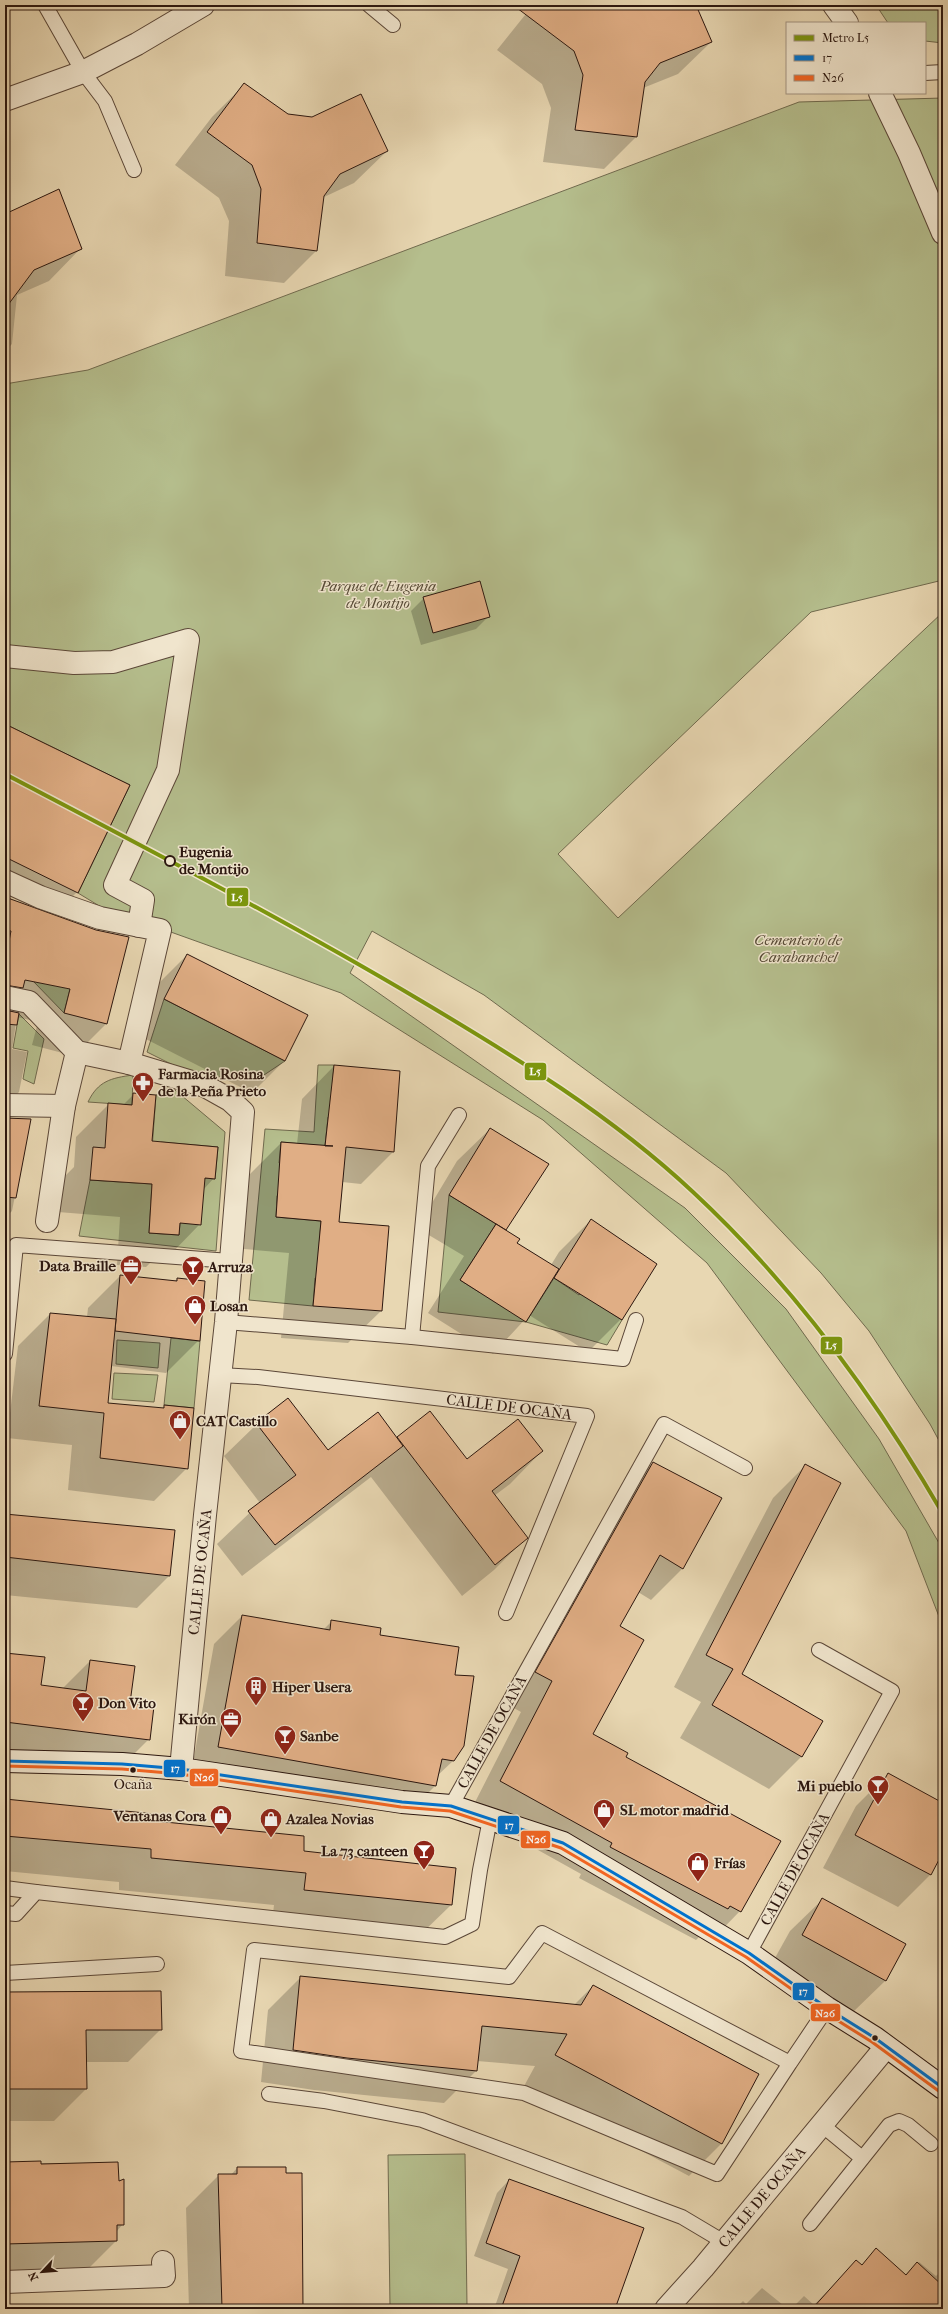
<svg xmlns="http://www.w3.org/2000/svg" width="948" height="2314" font-family="'IM FELL French Canon',serif">
  <rect width="100%" height="100%" fill="#e8d7b2"/>
  <filter id="stains"><feTurbulence type="fractalNoise" baseFrequency=".005" numOctaves="4"/><feColorMatrix values="0 0 0 0 .2 0 0 0 0 .09 0 0 0 0 .02 0 0 0 .5 -.17"/></filter>
  <radialGradient id="worn" r=".72"><stop offset=".6" stop-color="#630" stop-opacity="0"/><stop offset="1" stop-color="#630" stop-opacity=".3"/></radialGradient>
  <!-- green -->
  <g fill="#b5be8d" stroke="#706a4e">
    <polygon points="876,5 943,5 943,43 925,41 925,23 888,23"/>
    <polygon points="943,98 943,580 811,612 558,854 618,918 943,612 943,1448 930,1424 869,1331 821,1273 726,1173 484,995 372,931 350,973 685,1208 786,1309 879,1439 943,1550 943,1627 906,1531 707,1263 543,1120 341,993 101,907 78,893 130,785 5,724 5,384 88,370 799,102"/>
    <polygon points="41,949 78,957 64,1013 34,982"/>
    <polygon points="164,999 285,1061 261,1077 225,1078 183,1070 147,1052"/>
    <polygon points="19,1014 44,1039 34,1084 23,1079 28,1051 13,1048"/>
    <polygon points="318,1065 334,1065 332,1091 349,1119 328,1117 325,1146 281,1142 279,1163 301,1165 277,1196 276,1217 321,1221 319,1248 337,1280 315,1278 313,1306 249,1300 265,1129 314,1132"/>
    <path d="M133 1075 132 1105 88 1102C98 1081 111 1078 133 1075Z"/>
    <polygon points="166,1088 175,1090 225,1132 216,1251 79,1236 90,1180 152,1184 149,1233 179,1235 180,1223 205,1178 215,1179 218,1147 161,1142 152,1149 156,1095"/>
    <polygon points="449,1195 496,1224 460,1280 479,1292 490,1275 526,1322 554,1278 579,1295 590,1278 599,1305 622,1320 607,1345 526,1322 438,1312"/>
    <polygon points="171,1338 200,1341 194,1408 164,1405"/>
    <polygon points="117,1340 160,1343 158,1368 116,1364"/>
    <polygon points="114,1373 158,1375 154,1402 112,1399"/>
    <polygon points="465,2154 467,2306 390,2307 388,2155"/>
  </g>
  <!-- shadow -->
  <g fill="#0003">
    <polygon points="533,5 695,5 711,42 678,74 643,88 636,137 604,169 543,162 551,108 542,84 497,50"/>
    <polygon points="244,85 287,115 387,151 354,183 322,198 316,251 284,283 225,276 229,221 219,198 175,165 212,117"/>
    <polygon points="5,213 81,248 49,281 17,295 12,344 5,351"/>
    <polygon points="424,598 489,616 476,629 421,645 411,611"/>
    <polygon points="5,725 77,892 53,916 106,1024 74,1056 32,1045 38,1022 17,1017 12,1049 27,1052 19,1092 5,1106 5,896 36,910 41,910 5,893"/>
    <polygon points="187,955 306,1016 284,1061 252,1093 132,1032 155,987"/>
    <polygon points="334,1066 393,1152 361,1184 342,1182 338,1223 381,1311 348,1343 281,1338 289,1253 244,1249 249,1175 281,1143 297,1144 302,1099"/>
    <polygon points="134,1094 151,1142 214,1178 203,1190 200,1224 168,1257 157,1256 146,1267 117,1265 120,1217 58,1212 61,1180 74,1167 76,1137 109,1104 122,1106"/>
    <polygon points="5,1117 30,1120 12,1211 5,1218"/>
    <polygon points="490,1129 504,1230 516,1243 551,1265 559,1252 591,1220 656,1264 621,1319 588,1352 529,1315 493,1354 428,1313 464,1256 417,1228 457,1161"/>
    <polygon points="120,1276 175,1281 177,1279 199,1340 166,1373 111,1366 107,1403 162,1409 164,1406 187,1468 154,1501 68,1490 72,1445 7,1438 18,1346 50,1314 87,1317 88,1308"/>
    <polygon points="430,1412 467,1460 542,1451 510,1484 494,1496 526,1538 494,1570 462,1596 371,1477 242,1576 217,1544 260,1503 224,1456 257,1424 328,1451 396,1438"/>
    <polygon points="653,1463 721,1498 682,1569 651,1600 638,1592 618,1627 592,1734 624,1757 740,1911 709,1943 699,1937 696,1940 579,1878 581,1874 470,1812 521,1712 505,1703 622,1494"/>
    <polygon points="806,1465 741,1674 802,1756 769,1789 680,1738 701,1702 674,1687 773,1498"/>
    <polygon points="5,1515 174,1531 169,1576 137,1608 5,1595"/>
    <polygon points="242,1616 323,1630 332,1621 379,1636 454,1676 454,1760 437,1776 436,1785 408,1813 191,1774 214,1644"/>
    <polygon points="5,1654 40,1686 62,1689 90,1661 129,1704 149,1739 117,1771 5,1758"/>
    <polygon points="888,1774 943,1804 943,1850 930,1875 898,1907 823,1868 856,1806"/>
    <polygon points="5,1801 154,1822 303,1852 451,1905 418,1937 272,1922 274,1905 119,1890 119,1882 5,1871"/>
    <polygon points="823,1899 905,1944 885,1981 852,2013 770,1967 790,1931"/>
    <polygon points="301,1977 573,2006 593,1986 758,2074 721,2144 689,2176 523,2088 535,2066 477,2061 476,2071 444,2103 314,2090 261,2082 268,2010"/>
    <polygon points="5,1993 161,2029 128,2062 86,2062 86,2089 54,2121 5,2121"/>
    <polygon points="5,2163 117,2163 123,2224 116,2232 116,2241 84,2273 5,2275"/>
    <polygon points="237,2168 302,2308 301,2309 189,2309 186,2208 219,2175 231,2175"/>
    <polygon points="509,2180 614,2309 494,2309 508,2269 474,2256 497,2193"/>
    <polygon points="876,2250 905,2275 919,2262 936,2276 943,2269 943,2309 791,2309 804,2296 814,2305 856,2262 861,2266"/>
    <polygon points="762,2288 788,2309 735,2309 743,2301 746,2304"/>
  </g>
  <!-- building -->
  <g fill="#e0ae85" stroke="#2c170f">
    <polygon points="513,5 696,5 712,42 660,63 645,82 637,137 575,130 583,75 574,51"/>
    <polygon points="244,83 288,114 312,117 361,94 388,151 340,174 324,196 317,251 257,243 261,189 252,165 207,132"/>
    <polygon points="59,189 82,249 34,270 5,309 5,214"/>
    <polygon points="480,581 490,617 433,633 423,597"/>
    <polygon points="5,724 130,785 78,893 5,857"/>
    <polygon points="5,897 96,930 129,937 107,1024 64,1013 70,989 25,980 23,988 5,985 5,962 11,931 5,930"/>
    <polygon points="187,954 308,1015 285,1061 164,999"/>
    <polygon points="5,1010 19,1013 17,1025 5,1024"/>
    <polygon points="334,1065 400,1071 394,1152 346,1147 339,1222 389,1226 382,1311 313,1306 321,1221 276,1217 281,1142 333,1146 325,1146"/>
    <polygon points="133,1093 156,1095 152,1141 218,1147 215,1179 205,1178 201,1225 180,1223 179,1235 149,1233 152,1184 90,1180 93,1147 105,1148 108,1103 132,1105"/>
    <polygon points="5,1118 31,1119 16,1198 5,1197"/>
    <polygon points="490,1128 549,1164 506,1230 449,1195"/>
    <polygon points="591,1219 657,1264 622,1320 554,1278"/>
    <polygon points="496,1224 520,1239 517,1243 559,1269 526,1322 460,1280"/>
    <polygon points="120,1275 177,1281 177,1278 205,1281 200,1341 115,1331"/>
    <polygon points="50,1313 116,1319 108,1403 164,1408 164,1405 194,1408 188,1469 100,1458 104,1413 39,1406"/>
    <polygon points="288,1398 328,1450 378,1412 403,1446 275,1545 248,1511 296,1475 256,1423"/>
    <polygon points="430,1411 467,1459 518,1419 543,1451 492,1491 528,1538 495,1565 397,1437"/>
    <polygon points="653,1462 722,1498 683,1569 660,1555 620,1626 644,1640 593,1734 628,1753 626,1757 781,1841 741,1912 730,1906 728,1909 610,1847 612,1843 500,1781 552,1681 535,1672"/>
    <polygon points="805,1464 841,1483 742,1674 823,1721 802,1757 712,1705 733,1669 706,1655"/>
    <polygon points="5,1514 175,1530 170,1576 5,1557"/>
    <polygon points="242,1615 330,1630 331,1620 381,1628 380,1635 459,1647 455,1675 474,1676 464,1746 454,1761 442,1759 436,1786 218,1747"/>
    <polygon points="5,1653 45,1657 41,1685 86,1691 90,1660 135,1666 130,1703 154,1706 150,1740 5,1722"/>
    <polygon points="888,1773 943,1803 943,1852 931,1875 855,1835"/>
    <polygon points="5,1799 155,1814 155,1821 304,1836 304,1851 456,1868 452,1905 304,1890 306,1873 151,1858 151,1849 5,1836"/>
    <polygon points="822,1898 906,1944 886,1981 802,1935"/>
    <polygon points="300,1976 581,2005 593,1985 759,2074 722,2144 555,2055 567,2034 482,2026 477,2071 347,2058 293,2050"/>
    <polygon points="161,1991 162,2030 86,2030 87,2089 5,2089 5,1992"/>
    <polygon points="41,2161 41,2164 118,2162 119,2181 124,2179 124,2225 117,2225 117,2241 5,2244 5,2162"/>
    <polygon points="237,2167 286,2167 286,2173 302,2173 303,2309 222,2308 218,2174 237,2174"/>
    <polygon points="509,2179 644,2228 615,2309 501,2309 520,2256 486,2243"/>
    <polygon points="876,2248 906,2275 917,2262 943,2286 943,2309 812,2309 856,2260 862,2265"/>
  </g>
  <g fill="none" stroke-linecap="round" stroke-linejoin="round">
    <!-- lane casing -->
    <g stroke="#5b4738" stroke-width="16">
      <g id="lane">
        <polyline points="45,5 83,72 105,101 134,170"/>
        <polyline points="369,5 393,25"/>
        <polyline points="925,73 943,72"/>
        <polyline points="226,1322 412,1337 623,1359 636,1320"/>
        <polyline points="412,1337 428,1166 459,1115"/>
        <polyline points="5,1354 16,1245 230,1261"/>
        <polyline points="220,1375 258,1377 587,1416 506,1613"/>
        <polyline points="451,1806 664,1424 745,1468"/>
        <polyline points="5,1888 36,1892"/>
        <polyline points="5,1913 16,1914 36,1892 445,1937 472,1924 480,1870 490,1819"/>
        <polyline points="749,1953 892,1691 819,1650"/>
        <polyline points="5,1973 157,1964"/>
        <polyline points="790,2063 717,2174 524,2093 241,2051 254,1950 509,1977 542,1933 790,2063 827,2008"/>
        <polyline points="269,2094 324,2101 422,2120 682,2217 724,2242"/>
        <polyline points="822,2125 862,2158"/>
        <polyline points="810,2224 889,2125 899,2121 908,2125 931,2144"/>
      </g>
    </g>
    <!-- street casing -->
    <g stroke="#5b4738" stroke-width="24">
      <g id="street">
        <polyline points="834,5 847,23"/>
        <polyline points="880,93 909,153 943,233"/>
        <polyline points="5,100 83,72 137,44 203,5"/>
        <polyline points="5,656 74,663 113,662 188,640 168,770 115,885 143,900 139,926"/>
        <polyline points="5,881 40,897 100,918 160,930 129,1063"/>
        <polyline points="5,997 29,1002 77,1052 129,1063 205,1086 230,1100 243,1112 226,1322 205,1515 181,1769"/>
        <polyline points="5,1105 64,1106"/>
        <polyline points="47,1221 64,1106 77,1052"/>
        <polyline points="5,2282 164,2276 163,2262"/>
        <polyline points="666,2309 703,2268 886,2047"/>
      </g>
    </g>
    <!-- secondary casing -->
    <g stroke="#2c170f" stroke-width="24">
      <polyline id="secondary" points="5,1761 122,1764 181,1769 402,1802 451,1806 563,1843 749,1953 827,2008 875,2038 943,2088"/>
    </g>
    <!-- lane -->
    <use href="#lane" stroke="#f0e5cd" stroke-width="14"/>
    <!-- street -->
    <use href="#street" stroke="#f0e5cd" stroke-width="22"/>
    <!-- secondary -->
    <use href="#secondary" stroke="#f0e5cd" stroke-width="22"/>
    <!-- bus-1 casing -->
    <g stroke="#f0e5cd" stroke-width="6">
      <polyline id="bus-1" points="5,1761 122,1764 181,1769 402,1802 451,1806 563,1843 749,1953 827,2008 875,2038 943,2088"/>
    </g>
    <!-- bus-2 casing -->
    <g stroke="#f0e5cd" stroke-width="6">
      <polyline id="bus-2" points="5,1766 122,1769 180,1774 401,1807 450,1811 561,1848 746,1957 824,2012 872,2042 940,2092"/>
    </g>
    <!-- bus-1 -->
    <use href="#bus-1" stroke="#0072ce" stroke-width="3"/>
    <!-- bus-2 -->
    <use href="#bus-2" stroke="#f26522" stroke-width="3"/>
    <!-- metro-1 casing -->
    <g stroke="#f0e5cd" stroke-width="7">
      <path id="metro-1" d="M5 774C144 847 283 919 418 999 514 1056 611 1115 693 1192 794 1286 874 1395 943 1514"/>
    </g>
    <!-- metro-1 -->
    <use href="#metro-1" stroke="#7c950e" stroke-width="4"/>
  </g>
  <!-- icons -->
  <defs>
    <g id="pharmacy-pin" transform="scale(1.15)"><path d="M0 17L-7.5 6A9.5 9.5 0 1 1 7.5 6Z" fill="#8f2418" stroke="#f0e5cd"/><path d="M-2-6h4v4h4v4h-4v4h-4v-4h-4v-4h4Z" fill="#fff"/></g>
    <g id="office-pin" transform="scale(1.15)"><path d="M0 17L-7.5 6A9.5 9.5 0 1 1 7.5 6Z" fill="#8f2418" stroke="#f0e5cd"/><path d="M-6-3h4V-5.5h4V-3h4V5H-6ZM-1-4.5V-3h2v-1.5ZM-6 0V1H6V0Z" fill="#fff"/></g>
    <g id="bar-pin" transform="scale(1.15)"><path d="M0 17L-7.5 6A9.5 9.5 0 1 1 7.5 6Z" fill="#8f2418" stroke="#f0e5cd"/><path d="M-6-5H6L.8 .8V4.5H3.5V6h-7V4.5H-.8V.8Z" fill="#fff"/></g>
    <g id="shop-pin" transform="scale(1.15)"><path d="M0 17L-7.5 6A9.5 9.5 0 1 1 7.5 6Z" fill="#8f2418" stroke="#f0e5cd"/><path d="M-5-2.5h2.3a2.7 3.5 0 0 1 5.4 0H5L5.5 6h-11ZM-1.5-2.5h3a1.5 2.3 0 0 0-3 0Z" fill="#fff"/></g>
    <g id="building-pin" transform="scale(1.15)"><path d="M0 17L-7.5 6A9.5 9.5 0 1 1 7.5 6Z" fill="#8f2418" stroke="#f0e5cd"/><path d="M-4-6H4V6H1V3H-1V6H-4ZM-2.5-4.3h1.7v1.8h-1.7ZM.8-4.3h1.7v1.8H.8ZM-2.5-1h1.7V.8h-1.7ZM.8-1h1.7V.8H.8Z" fill="#fff"/></g>
  </defs>
  <g fill-rule="evenodd">
    <use href="#pharmacy-pin" x="143" y="1083"/>
    <use href="#office-pin" x="131" y="1266"/>
    <use href="#bar-pin" x="193" y="1267"/>
    <use href="#shop-pin" x="195" y="1306"/>
    <use href="#shop-pin" x="180" y="1421"/>
    <use href="#building-pin" x="256" y="1687"/>
    <use href="#bar-pin" x="83" y="1703"/>
    <use href="#office-pin" x="231" y="1719"/>
    <use href="#bar-pin" x="285" y="1736"/>
    <use href="#bar-pin" x="878" y="1786"/>
    <use href="#shop-pin" x="604" y="1810"/>
    <use href="#shop-pin" x="221" y="1816"/>
    <use href="#shop-pin" x="271" y="1819"/>
    <use href="#bar-pin" x="424" y="1851"/>
    <use href="#shop-pin" x="698" y="1863"/>
  </g>
  <!-- markers -->
  <circle fill="#f0e5cd" stroke="#2c170f" stroke-width="2" cx="170" cy="861" r="5"/>
  <g fill="#2c170f" stroke="#f0e5cd" stroke-width="1.5">
    <circle cx="133" cy="1770" r="3.5"/>
    <circle cx="875" cy="2038" r="3.5"/>
  </g>
  <g text-anchor="middle" stroke-width="3" stroke-linejoin="round" paint-order="stroke">
    <!-- bus labels -->
    <g font-size="14" fill="#2c170f" stroke="#f0e5cd">
      <text x="133" y="1789">Ocaña</text>
    </g>
    <!-- park labels -->
    <g font-size="15" font-style="italic" fill="#554935" stroke="#f0e5cd">
      <text x="378" y="591">Parque de Eugenia<tspan x="378" dy="17">de Montijo</tspan></text>
      <text x="798" y="945">Cementerio de<tspan x="798" dy="17">Carabanchel</tspan></text>
    </g>
    <!-- stop labels -->
    <g font-size="15" font-weight="bold" fill="#2c170f" stroke="#f0e5cd" text-anchor="start">
      <text x="179" y="857">Eugenia<tspan x="179" dy="17">de Montijo</tspan></text>
    </g>
    <!-- poi labels -->
    <g font-size="15" font-weight="bold" fill="#2c170f" stroke="#f0e5cd" text-anchor="start">
      <text x="158" y="1079">Farmacia Rosina<tspan x="158" dy="17">de la Peña Prieto</tspan></text>
      <text x="116" y="1271" text-anchor="end">Data Braille</text>
      <text x="208" y="1272">Arruza</text>
      <text x="210" y="1311">Losan</text>
      <text x="196" y="1426">CAT Castillo</text>
      <text x="272" y="1692">Hiper Usera</text>
      <text x="98" y="1708">Don Vito</text>
      <text x="216" y="1724" text-anchor="end">Kirón</text>
      <text x="300" y="1741">Sanbe</text>
      <text x="862" y="1791" text-anchor="end">Mi pueblo</text>
      <text x="620" y="1815">SL motor madrid</text>
      <text x="206" y="1821" text-anchor="end">Ventanas Cora</text>
      <text x="286" y="1824">Azalea Novias</text>
      <text x="408" y="1856" text-anchor="end">La 73 canteen</text>
      <text x="714" y="1868">Frías</text>
    </g>
    <!-- street labels -->
    <g font-size="15" fill="#2c170f" stroke="#f0e5cd">
      <text transform="translate(509 1407) rotate(7)" y="5">CALLE DE OCAÑA</text>
      <text transform="translate(200 1572) rotate(-84)" y="5">CALLE DE OCAÑA</text>
      <text transform="translate(492 1732) rotate(-61)" y="5">CALLE DE OCAÑA</text>
      <text transform="translate(795 1869) rotate(-61)" y="5">CALLE DE OCAÑA</text>
      <text transform="translate(762 2197) rotate(-50)" y="5">CALLE DE OCAÑA</text>
    </g>
  </g>
  <g stroke="#f0e5cd" stroke-width="1.5">
    <rect x="226" y="887" width="23" height="20" rx="4" fill="#7c950e"/>
    <rect x="524" y="1062" width="23" height="19" rx="4" fill="#7c950e"/>
    <rect x="820" y="1336" width="23" height="19" rx="4" fill="#7c950e"/>
    <rect x="163" y="1759" width="23" height="19" rx="4" fill="#0072ce"/>
    <rect x="189" y="1768" width="30" height="19" rx="4" fill="#f26522"/>
    <rect x="497" y="1815" width="23" height="20" rx="4" fill="#0072ce"/>
    <rect x="520" y="1830" width="31" height="19" rx="4" fill="#f26522"/>
    <rect x="792" y="1982" width="23" height="19" rx="4" fill="#0072ce"/>
    <rect x="810" y="2003" width="31" height="19" rx="4" fill="#f26522"/>
  </g>
  <g font-size="11" text-anchor="middle" font-weight="bold" fill="#fff">
    <text x="237" y="901">L5</text>
    <text x="535" y="1075">L5</text>
    <text x="831" y="1349">L5</text>
    <text x="175" y="1772">17</text>
    <text x="204" y="1781">N26</text>
    <text x="509" y="1829">17</text>
    <text x="536" y="1843">N26</text>
    <text x="803" y="1995">17</text>
    <text x="825" y="2017">N26</text>
  </g>
  <!-- margin -->
  <rect width="948" height="2314" fill="none" stroke="#e8d7b2" stroke-width="20"/>
  <rect x="6" y="6" width="936" height="2302" fill="none" stroke="#2c170f" stroke-width="2"/>
  <rect x="10" y="10" width="928" height="2294" fill="none" stroke="#2c170f"/>
  <!-- legend -->
  <rect x="786" y="22" width="140" height="72" fill="#f0e5cd" stroke="#a29381"/>
  <rect x="794" y="35" width="20" height="6" fill="#7c950e" stroke="#a29381"/>
  <text x="822" y="42" font-size="12" fill="#2c170f">Metro L5</text>
  <rect x="794" y="55" width="20" height="6" fill="#0072ce" stroke="#a29381"/>
  <text x="822" y="62" font-size="12" fill="#2c170f">17</text>
  <rect x="794" y="75" width="20" height="6" fill="#f26522" stroke="#a29381"/>
  <text x="822" y="82" font-size="12" fill="#2c170f">N26</text>
  <!-- north arrow -->
  <g transform="translate(42 2272) rotate(244)" stroke="#f0e5cd" stroke-width="3" paint-order="stroke">
  <path d="M0-3L7 15L0 10L-7 15Z" fill="#2c170f"/>
  <text y="-6" font-size="11" font-weight="bold" text-anchor="middle" fill="#2c170f">N</text>
  </g>
  <rect width="100%" height="100%" filter="url(#stains)"/>
  <rect width="100%" height="100%" fill="url(#worn)"/>
</svg>
